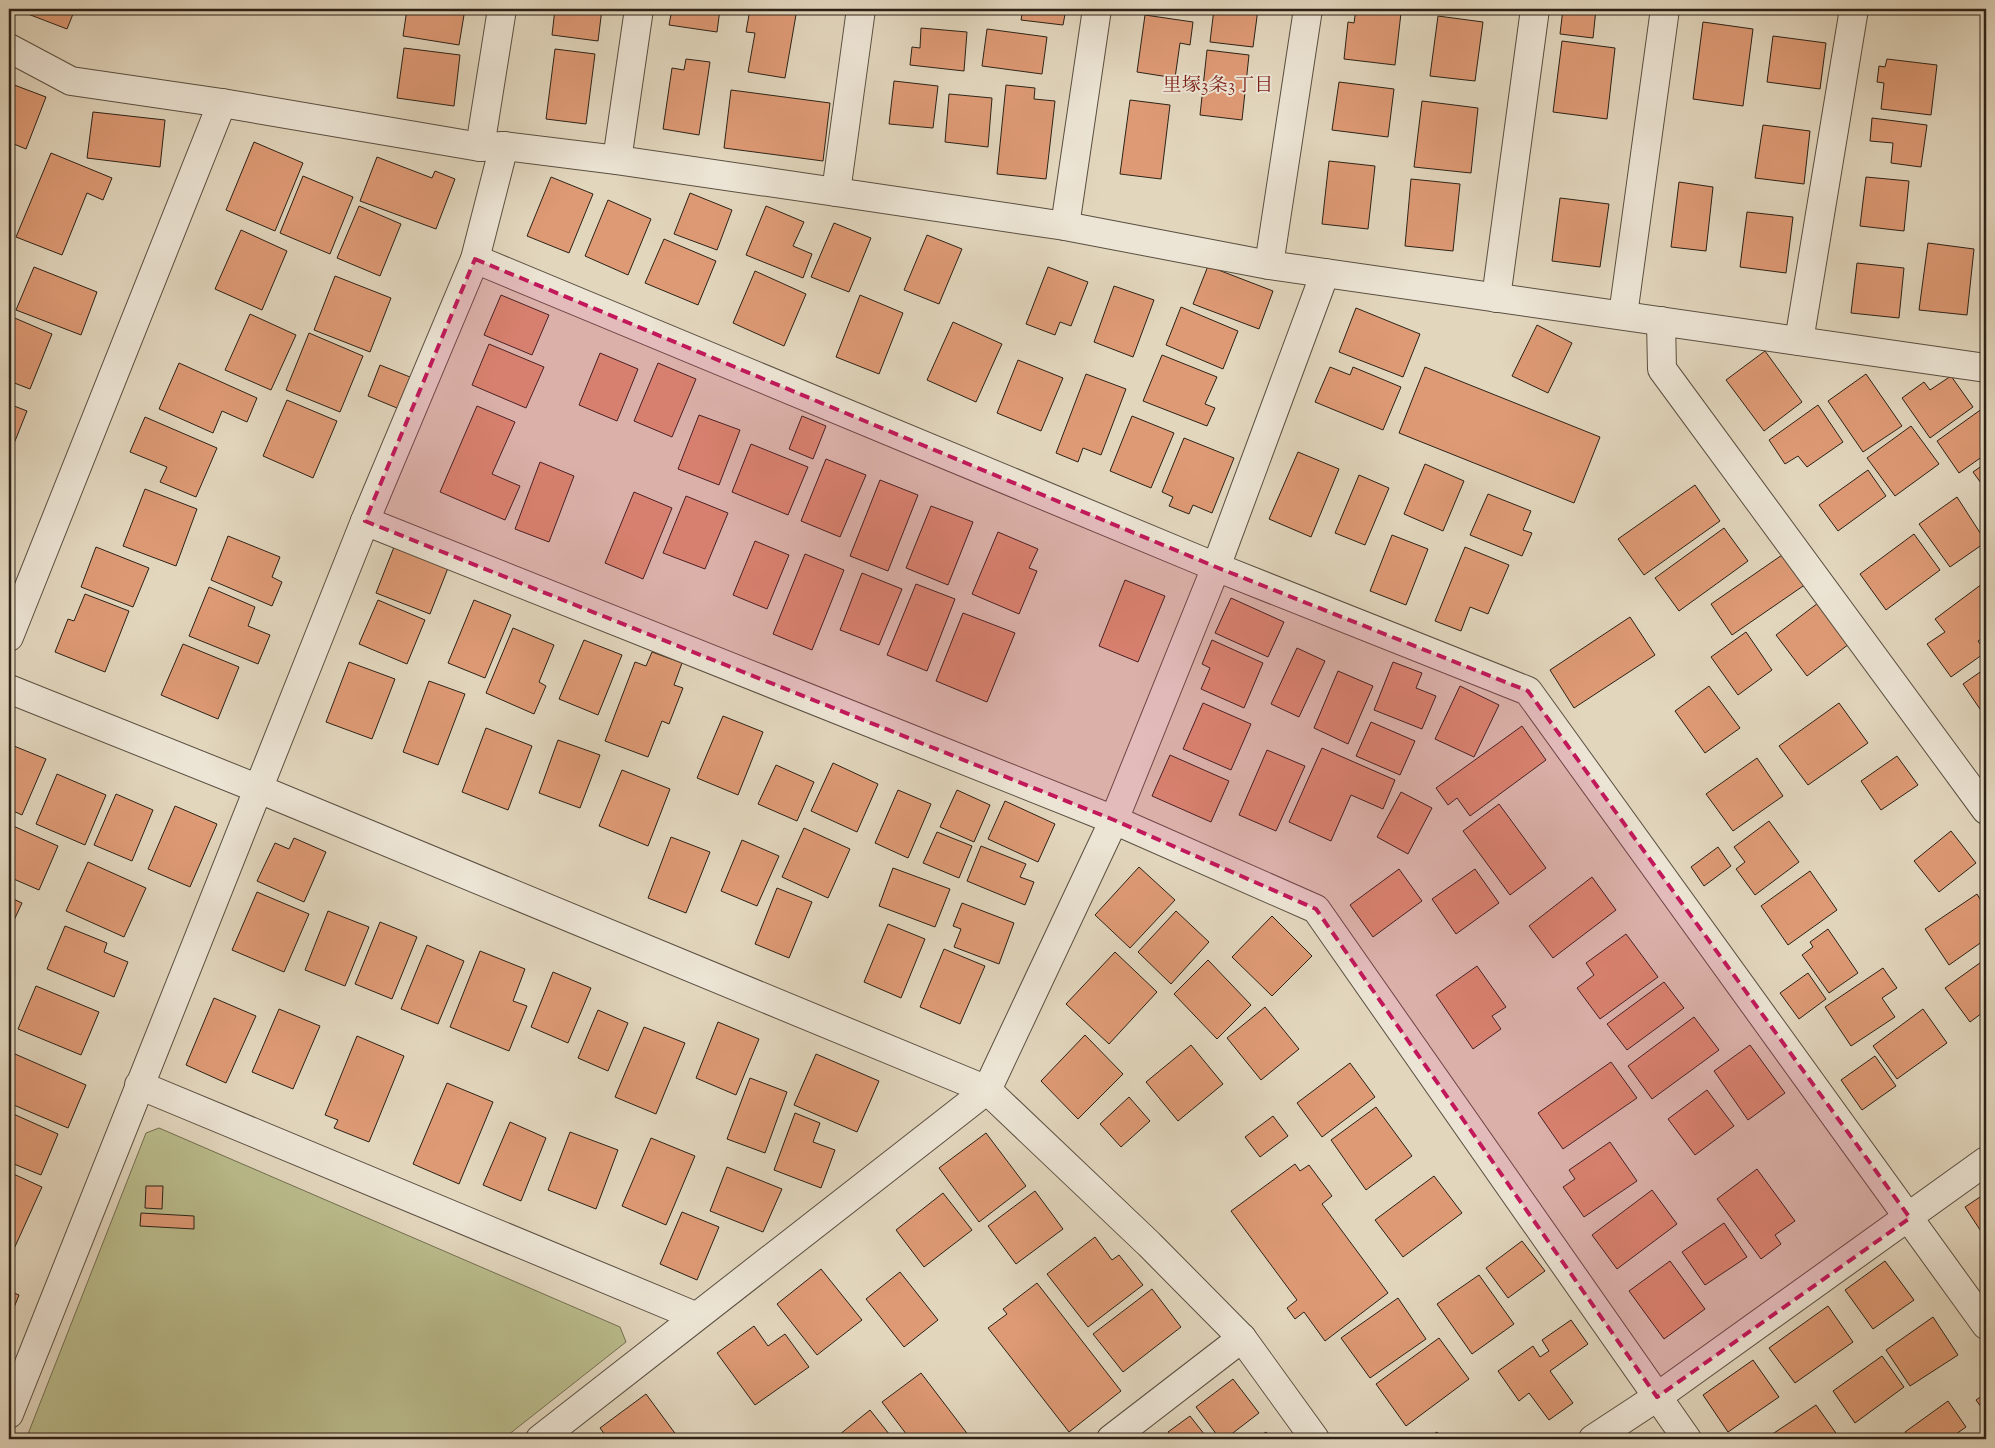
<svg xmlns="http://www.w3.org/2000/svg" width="1995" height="1448" font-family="'Sorts Mill Goudy','Noto Serif JP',serif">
  <rect width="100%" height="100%" fill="#e2d6bd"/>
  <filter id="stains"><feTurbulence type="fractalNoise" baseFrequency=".004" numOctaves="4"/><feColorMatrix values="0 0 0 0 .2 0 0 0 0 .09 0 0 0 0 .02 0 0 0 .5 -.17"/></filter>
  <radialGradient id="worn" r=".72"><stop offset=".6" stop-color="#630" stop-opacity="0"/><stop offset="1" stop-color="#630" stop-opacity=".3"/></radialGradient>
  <!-- green -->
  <polygon fill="#babc8c" stroke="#736f52" points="159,1128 620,1327 626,1342 503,1439 26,1439 146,1133"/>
  <!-- building -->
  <g fill="#de9a75" stroke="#2c2217">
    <polygon points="30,9 75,9 67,29 28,14"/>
    <polygon points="407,9 465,9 459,45 403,36"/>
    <polygon points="555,9 602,9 598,41 552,35"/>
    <polygon points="672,9 720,9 717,32 669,25"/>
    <polygon points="750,9 797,9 785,78 748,72 755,33 746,32"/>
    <polygon points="1023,9 1066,9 1063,25 1021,20"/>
    <polygon points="1175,9 1197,9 1197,12"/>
    <polygon points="1214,9 1258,9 1253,47 1210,42"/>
    <polygon points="1356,9 1401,13 1395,65 1344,59 1348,22 1354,23"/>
    <polygon points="1563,9 1596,9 1593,38 1560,34"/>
    <polygon points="1923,9 1944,9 1943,12"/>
    <polygon points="1145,15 1193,22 1190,45 1180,43 1175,78 1137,72"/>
    <polygon points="1438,16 1483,22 1475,81 1430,76"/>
    <polygon points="1703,22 1753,29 1743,106 1693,99"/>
    <polygon points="921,28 967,32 964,71 910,65 912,47 920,48"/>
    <polygon points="987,29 1047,37 1042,74 982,66"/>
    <polygon points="1773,36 1826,43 1820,89 1767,82"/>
    <polygon points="1562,41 1615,48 1607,119 1553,112"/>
    <polygon points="404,48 460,55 454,106 397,98"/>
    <polygon points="555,49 595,54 586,124 546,119"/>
    <polygon points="1207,50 1249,55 1242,120 1200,115"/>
    <polygon points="686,59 710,62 699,135 663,129 672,68 684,70"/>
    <polygon points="1887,59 1937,65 1931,115 1881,109 1884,83 1877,82 1879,66 1885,67"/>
    <polygon points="894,81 938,86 933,128 889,124"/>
    <polygon points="1339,82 1394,89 1388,137 1332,130"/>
    <polygon points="9,83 46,97 26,149 9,142"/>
    <polygon points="1006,85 1035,88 1034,99 1055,101 1046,179 997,174"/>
    <polygon points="731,90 830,103 823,161 724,148"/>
    <polygon points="949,94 992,98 988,147 945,142"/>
    <polygon points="1130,100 1170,105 1161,179 1120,174"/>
    <polygon points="1422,101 1478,108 1471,173 1414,167"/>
    <polygon points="93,112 165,120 160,167 87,158"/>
    <polygon points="1872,118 1927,125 1921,167 1891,163 1893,143 1870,141"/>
    <polygon points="1763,125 1810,131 1804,184 1755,178"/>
    <polygon points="254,142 303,163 275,231 226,210"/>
    <polygon points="51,153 112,178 103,200 87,193 62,255 16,237"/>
    <polygon points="377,157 432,178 435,171 455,179 436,229 360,201"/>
    <polygon points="1329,161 1375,166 1368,229 1322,224"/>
    <polygon points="303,176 353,197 330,254 280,233"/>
    <polygon points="551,177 593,194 569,253 527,236"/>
    <polygon points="1866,177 1909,181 1904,231 1860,226"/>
    <polygon points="1411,179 1460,184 1453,251 1405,246"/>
    <polygon points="1679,182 1713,187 1706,251 1671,247"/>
    <polygon points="690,193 732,210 717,250 674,234"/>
    <polygon points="1560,198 1609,204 1600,267 1552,261"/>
    <polygon points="608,200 651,219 628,275 585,256"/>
    <polygon points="359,206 401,224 380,276 337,258"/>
    <polygon points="766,206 804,222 793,246 812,254 803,278 746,255"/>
    <polygon points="1747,212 1793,217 1786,273 1740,267"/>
    <polygon points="834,223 871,238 849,292 811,277"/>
    <polygon points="241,230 287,251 262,310 215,289"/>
    <polygon points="927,235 962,249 939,304 904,290"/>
    <polygon points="664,239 716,261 698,305 645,283"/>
    <polygon points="1928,243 1974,249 1967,315 1919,310"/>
    <polygon points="1857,263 1904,268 1899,318 1851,313"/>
    <polygon points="1208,266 1273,291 1259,329 1193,304"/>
    <polygon points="34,267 97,292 81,335 16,310"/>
    <polygon points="1048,267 1088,282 1071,326 1060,322 1055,335 1026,324"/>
    <polygon points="755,271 806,294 784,346 733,323"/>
    <polygon points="335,276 391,298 370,352 314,330"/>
    <polygon points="1114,286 1154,300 1133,357 1094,342"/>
    <polygon points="501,295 549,315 532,355 484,335"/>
    <polygon points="860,295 903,313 879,374 836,357"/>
    <polygon points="1181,307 1238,331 1223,369 1166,345"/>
    <polygon points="1356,308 1420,334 1403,377 1339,352"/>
    <polygon points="250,314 296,335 271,390 225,370"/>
    <polygon points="10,316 52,334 30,389 9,381"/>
    <polygon points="953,322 1002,344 976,402 927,380"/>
    <polygon points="1537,325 1572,343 1548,393 1512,376"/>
    <polygon points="309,333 363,356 340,412 286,390"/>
    <polygon points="489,344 544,367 526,408 472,385"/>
    <polygon points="1765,351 1802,402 1764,431 1726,380"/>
    <polygon points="600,353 638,369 617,421 579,405"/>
    <polygon points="1162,355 1217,377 1205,404 1215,408 1207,426 1143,401"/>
    <polygon points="1018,360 1063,378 1041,431 997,413"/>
    <polygon points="179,363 257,398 247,422 222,411 213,433 159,409"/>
    <polygon points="658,363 696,379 672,437 634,421"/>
    <polygon points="380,365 410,377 397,408 368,396"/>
    <polygon points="1330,367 1350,375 1353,367 1401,387 1383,430 1315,402"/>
    <polygon points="1425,367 1600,437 1574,503 1399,433"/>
    <polygon points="1086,374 1126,389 1101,455 1083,448 1078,462 1056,453"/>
    <polygon points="1866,374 1902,426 1863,452 1828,401"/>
    <polygon points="1951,376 1973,407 1930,438 1902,398 1924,382 1930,390"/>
    <polygon points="287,400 337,421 313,478 263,456"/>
    <polygon points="9,404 27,411 9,456"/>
    <polygon points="1818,405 1843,442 1807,467 1798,456 1785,464 1769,440"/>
    <polygon points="477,406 515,422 492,474 520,486 505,520 440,492"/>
    <polygon points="1986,406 1986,454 1959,473 1937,441"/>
    <polygon points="699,415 740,430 719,485 678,469"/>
    <polygon points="802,416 826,426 813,459 789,449"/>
    <polygon points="1132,416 1174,433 1151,488 1110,471"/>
    <polygon points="145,417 217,448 196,497 160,482 167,467 130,452"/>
    <polygon points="1911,426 1939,464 1895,496 1867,458"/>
    <polygon points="1184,438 1234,458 1212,513 1193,505 1189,514 1169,506 1173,497 1162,492"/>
    <polygon points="751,444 808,467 788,515 732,492"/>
    <polygon points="1298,452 1339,469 1311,537 1269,519"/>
    <polygon points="826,459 866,475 840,537 801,521"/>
    <polygon points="540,462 574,476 549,542 515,529"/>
    <polygon points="1986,463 1986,490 1973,472"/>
    <polygon points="1425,464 1464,481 1443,531 1404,514"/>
    <polygon points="1868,470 1886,496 1838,531 1819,505"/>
    <polygon points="1359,475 1389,488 1365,545 1335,533"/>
    <polygon points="880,480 918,495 888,571 850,556"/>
    <polygon points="1695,485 1720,521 1644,575 1618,539"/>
    <polygon points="145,489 197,509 176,566 123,546"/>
    <polygon points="634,492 672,508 643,579 605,563"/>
    <polygon points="1488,494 1531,511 1523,530 1532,533 1522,556 1470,535"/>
    <polygon points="686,496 728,513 705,569 663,553"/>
    <polygon points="1957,497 1986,542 1950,567 1919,524"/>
    <polygon points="931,506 973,522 948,585 906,568"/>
    <polygon points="1724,528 1748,561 1679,611 1655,578"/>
    <polygon points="998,532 1038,549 1029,568 1037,571 1019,614 972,594"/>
    <polygon points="1914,534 1940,570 1886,610 1860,574"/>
    <polygon points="1392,535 1428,549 1406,605 1370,591"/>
    <polygon points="228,536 280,557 272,577 282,582 272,606 211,580"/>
    <polygon points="755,541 789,555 767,609 733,595"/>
    <polygon points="96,547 149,568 133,607 81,587"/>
    <polygon points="394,547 448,568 430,614 376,593"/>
    <polygon points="1465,547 1509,565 1488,614 1470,607 1461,631 1435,621"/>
    <polygon points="1785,553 1806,584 1732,635 1711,604"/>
    <polygon points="805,554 844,570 812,650 773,634"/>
    <polygon points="862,573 902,589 879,645 840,630"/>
    <polygon points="1125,580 1165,596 1138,662 1099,646"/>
    <polygon points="1986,581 1986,636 1978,641 1986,652 1951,677 1927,644 1945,632 1935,619"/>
    <polygon points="916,584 955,599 927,671 887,655"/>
    <polygon points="209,587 255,607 248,626 270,635 258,664 189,636"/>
    <polygon points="85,594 129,611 105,672 55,652 68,619 74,621"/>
    <polygon points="1231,598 1284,622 1268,657 1215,633"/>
    <polygon points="378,600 425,620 407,664 359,644"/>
    <polygon points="474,600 511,615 485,678 448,663"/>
    <polygon points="1818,603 1849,644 1807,676 1776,635"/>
    <polygon points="963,613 1015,633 987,702 936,681"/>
    <polygon points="1630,617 1655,655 1574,708 1550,670"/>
    <polygon points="513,628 554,645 539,682 546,686 534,714 486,693"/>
    <polygon points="1746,632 1772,670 1738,695 1711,657"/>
    <polygon points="584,640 622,655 598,715 559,699"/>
    <polygon points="1212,640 1263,663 1244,708 1201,689 1210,668 1202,664"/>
    <polygon points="183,644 239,667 218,719 161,695"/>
    <polygon points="1297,648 1325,661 1299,717 1271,704"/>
    <polygon points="652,652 682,663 674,685 683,688 669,724 662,721 648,757 605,741 635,662 646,666"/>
    <polygon points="349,662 395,679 372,739 326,722"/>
    <polygon points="1393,662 1422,673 1416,688 1436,696 1422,729 1374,710"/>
    <polygon points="1986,668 1986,718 1963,684"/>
    <polygon points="1338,671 1373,686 1348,744 1314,728"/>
    <polygon points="429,681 465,694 438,765 403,752"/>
    <polygon points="1460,686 1499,705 1474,757 1435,739"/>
    <polygon points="1709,686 1740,728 1705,753 1675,711"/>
    <polygon points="1203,703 1251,724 1231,770 1183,749"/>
    <polygon points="1839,703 1868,743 1808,785 1779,746"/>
    <polygon points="723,716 763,732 738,795 697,778"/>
    <polygon points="1371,722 1415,741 1400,775 1356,756"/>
    <polygon points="1522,726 1546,760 1470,816 1457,798 1448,805 1436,788"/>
    <polygon points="486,728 532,746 508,810 462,792"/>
    <polygon points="558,740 600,755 580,808 539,793"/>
    <polygon points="9,744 46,759 22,815 9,809"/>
    <polygon points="1322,748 1395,780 1383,809 1351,795 1331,841 1289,822"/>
    <polygon points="1267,750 1305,766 1276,831 1239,815"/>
    <polygon points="1170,755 1229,781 1211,822 1152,796"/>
    <polygon points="1897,756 1918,785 1881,810 1861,781"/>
    <polygon points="1757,758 1783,796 1733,831 1706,794"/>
    <polygon points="833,763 878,784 857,832 811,811"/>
    <polygon points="776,765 814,782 797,821 758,804"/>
    <polygon points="622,770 670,789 648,846 599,826"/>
    <polygon points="57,774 106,795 85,845 36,824"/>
    <polygon points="898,790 931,804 908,858 875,843"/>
    <polygon points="957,790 990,805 974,842 940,827"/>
    <polygon points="1401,792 1432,808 1408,854 1377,837"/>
    <polygon points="116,794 153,810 132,861 94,845"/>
    <polygon points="1005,801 1055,824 1038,862 988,839"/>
    <polygon points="1499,804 1546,868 1510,895 1463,831"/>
    <polygon points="175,806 217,824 190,887 148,869"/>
    <polygon points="1769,821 1799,862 1755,895 1736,869 1745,862 1734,847"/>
    <polygon points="11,825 58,846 39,890 9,877 9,831"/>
    <polygon points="804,828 850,849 828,898 782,877"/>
    <polygon points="1951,831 1976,863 1939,892 1914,861"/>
    <polygon points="937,832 972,846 959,878 923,863"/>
    <polygon points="671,837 710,852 686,913 648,898"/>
    <polygon points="294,838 326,852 304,902 257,881 275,843 289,849"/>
    <polygon points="742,840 779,856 757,906 721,891"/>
    <polygon points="981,846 1026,864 1020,877 1034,882 1025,905 967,881"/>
    <polygon points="1718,847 1731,866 1704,886 1691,867"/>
    <polygon points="88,862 146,888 124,937 66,911"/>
    <polygon points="1139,867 1175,900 1130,948 1095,915"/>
    <polygon points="893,868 950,889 935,927 879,906"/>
    <polygon points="1399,869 1422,901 1373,937 1350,905"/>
    <polygon points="1475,869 1499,903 1456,934 1432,899"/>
    <polygon points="1810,871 1837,910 1788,945 1761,906"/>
    <polygon points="1592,877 1616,910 1553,958 1529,926"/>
    <polygon points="777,888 812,902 789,958 755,944"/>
    <polygon points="257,892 309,914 284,972 232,950"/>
    <polygon points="1977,894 1986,909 1986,939 1949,965 1925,929"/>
    <polygon points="9,897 22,903 9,931"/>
    <polygon points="962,903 1014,923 999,964 954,947 961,929 953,926"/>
    <polygon points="328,911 369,927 345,986 305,970"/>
    <polygon points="1176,911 1209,942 1171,984 1138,952"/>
    <polygon points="1272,916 1312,956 1272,996 1232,957"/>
    <polygon points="380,922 417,937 392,999 355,984"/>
    <polygon points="888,924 925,939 901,998 864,982"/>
    <polygon points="65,926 107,943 104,952 128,962 114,997 47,969"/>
    <polygon points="1828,929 1858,973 1829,993 1802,955 1813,947 1810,942"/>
    <polygon points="1626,934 1658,977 1600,1019 1577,988 1594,975 1586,963"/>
    <polygon points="427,945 464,961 438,1024 401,1009"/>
    <polygon points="944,949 985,966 960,1024 920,1007"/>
    <polygon points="480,951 525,969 513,1001 527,1006 509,1051 450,1027"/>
    <polygon points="1115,952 1157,992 1109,1044 1066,1004"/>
    <polygon points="1208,960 1251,1005 1217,1039 1174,994"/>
    <polygon points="1984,960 1986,963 1986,1010 1970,1022 1945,988"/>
    <polygon points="1477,966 1506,1007 1492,1016 1501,1029 1473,1049 1436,995"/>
    <polygon points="1883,968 1897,988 1882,998 1895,1017 1851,1046 1825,1007"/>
    <polygon points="553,972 591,988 568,1043 531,1027"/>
    <polygon points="1808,973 1826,999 1799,1019 1780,993"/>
    <polygon points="1664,982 1684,1008 1627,1050 1607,1024"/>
    <polygon points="36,986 99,1012 81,1055 18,1029"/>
    <polygon points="214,998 256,1016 226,1083 186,1065"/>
    <polygon points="1265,1007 1299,1049 1261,1080 1227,1038"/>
    <polygon points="279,1009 320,1026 293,1089 252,1072"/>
    <polygon points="1923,1009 1947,1043 1897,1079 1873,1046"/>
    <polygon points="598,1010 628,1023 608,1071 578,1058"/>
    <polygon points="1694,1017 1719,1050 1652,1099 1628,1066"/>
    <polygon points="718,1022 759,1039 736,1095 696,1078"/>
    <polygon points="644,1027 685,1043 656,1114 615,1097"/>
    <polygon points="1085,1035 1123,1074 1078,1119 1041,1081"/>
    <polygon points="357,1036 404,1056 369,1142 334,1128 338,1120 325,1115"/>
    <polygon points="1191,1045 1223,1084 1178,1121 1146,1082"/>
    <polygon points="1750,1045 1785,1093 1748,1120 1714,1071"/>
    <polygon points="15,1054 86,1085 68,1128 9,1103 9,1069"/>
    <polygon points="816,1054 879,1081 857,1132 794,1105"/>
    <polygon points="1875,1056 1896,1086 1862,1110 1841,1080"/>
    <polygon points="1611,1062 1637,1098 1563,1149 1538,1113"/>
    <polygon points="1350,1063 1375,1097 1322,1137 1297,1103"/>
    <polygon points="750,1078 787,1092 765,1153 727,1139"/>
    <polygon points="447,1083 493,1102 459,1184 413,1164"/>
    <polygon points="1707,1090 1734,1126 1695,1155 1668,1119"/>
    <polygon points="1129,1097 1150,1121 1121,1147 1100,1124"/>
    <polygon points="1376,1107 1412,1156 1366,1190 1331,1140"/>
    <polygon points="9,1112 58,1134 41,1175 9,1162"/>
    <polygon points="795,1113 820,1123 813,1142 835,1150 821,1188 774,1170"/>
    <polygon points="1273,1116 1288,1136 1260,1157 1245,1137"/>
    <polygon points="510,1122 546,1138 521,1201 483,1185"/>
    <polygon points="570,1132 618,1150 596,1209 548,1190"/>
    <polygon points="986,1133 1026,1186 979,1222 939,1168"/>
    <polygon points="651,1138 695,1156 666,1225 622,1206"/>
    <polygon points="1610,1142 1637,1181 1584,1217 1563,1187 1575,1179 1569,1170"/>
    <polygon points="1295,1164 1300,1171 1309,1165 1332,1196 1322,1204 1388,1293 1325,1341 1304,1312 1295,1319 1287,1308 1297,1300 1231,1211"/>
    <polygon points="727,1167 782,1189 763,1232 710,1211"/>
    <polygon points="1757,1169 1795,1221 1775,1235 1781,1244 1761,1259 1717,1199"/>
    <polygon points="9,1172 42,1187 13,1251 9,1249"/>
    <polygon points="1434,1176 1462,1213 1403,1257 1375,1220"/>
    <polygon points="146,1186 163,1186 162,1209 145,1208"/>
    <polygon points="1652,1190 1677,1224 1617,1269 1592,1235"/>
    <polygon points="1035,1191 1063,1229 1016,1264 988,1226"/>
    <polygon points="943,1193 972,1230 924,1267 896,1230"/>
    <polygon points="1986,1193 1986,1239 1965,1207"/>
    <polygon points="682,1212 719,1227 697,1280 660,1264"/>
    <polygon points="141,1213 194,1216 194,1229 140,1226"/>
    <polygon points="1724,1223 1747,1257 1705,1285 1682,1252"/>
    <polygon points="1095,1237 1112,1260 1119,1255 1143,1285 1088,1327 1047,1274"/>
    <polygon points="1522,1241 1545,1271 1508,1298 1486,1268"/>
    <polygon points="1670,1261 1705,1309 1664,1339 1629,1291"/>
    <polygon points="1885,1261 1914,1300 1873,1329 1845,1290"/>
    <polygon points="821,1269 862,1320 817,1355 777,1304"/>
    <polygon points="900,1272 938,1320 904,1347 866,1299"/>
    <polygon points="1479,1275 1514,1324 1472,1354 1437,1304"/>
    <polygon points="1037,1283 1121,1391 1069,1432 988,1328 1007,1314 1003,1309"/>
    <polygon points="1152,1289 1181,1327 1123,1372 1093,1334"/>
    <polygon points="9,1291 19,1295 9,1320"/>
    <polygon points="1398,1298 1426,1339 1370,1378 1341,1338"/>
    <polygon points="1828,1306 1853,1342 1795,1383 1769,1348"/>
    <polygon points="1933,1317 1958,1355 1910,1386 1886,1350"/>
    <polygon points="1571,1320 1588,1344 1550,1371 1573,1403 1549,1420 1529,1393 1519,1401 1498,1371 1533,1346 1540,1357 1549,1351 1542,1340"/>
    <polygon points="754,1326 768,1346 785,1334 809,1367 755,1405 717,1353"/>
    <polygon points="1439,1338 1469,1379 1406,1426 1376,1384"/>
    <polygon points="1882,1356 1904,1387 1855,1423 1833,1391"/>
    <polygon points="1753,1360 1779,1397 1728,1432 1703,1395"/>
    <polygon points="921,1373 969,1436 965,1439 910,1439 882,1402"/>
    <polygon points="1233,1379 1259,1413 1225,1439 1220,1439 1196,1407"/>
    <polygon points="1986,1393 1986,1414 1976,1400"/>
    <polygon points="646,1394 677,1436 673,1439 608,1439 600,1428"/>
    <polygon points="1948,1401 1966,1427 1949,1439 1910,1439 1905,1432"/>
    <polygon points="1816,1405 1838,1436 1834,1439 1765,1439"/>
    <polygon points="870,1410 893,1439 834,1439"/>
    <polygon points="1190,1416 1208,1439 1173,1439 1168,1432"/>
    <polygon points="1266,1432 1271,1439 1256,1439"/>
    <polygon points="1437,1432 1442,1439 1426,1439"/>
  </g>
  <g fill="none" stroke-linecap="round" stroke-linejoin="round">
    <!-- minor casing -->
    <g stroke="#5a4f40" stroke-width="30">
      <g id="minor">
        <polyline points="9,48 71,81 222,103 480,147 504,146 617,160 836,192 1065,226 1269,265 1986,368"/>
        <polyline points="480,147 502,9"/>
        <polyline points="617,160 639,9"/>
        <polyline points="836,192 861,9"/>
        <polyline points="1065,226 1097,9"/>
        <polyline points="475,259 1216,567 1528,691 1986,1325"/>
        <polyline points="1269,265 1308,9"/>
        <polyline points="1496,298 1535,9"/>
        <polyline points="1623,315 1665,9"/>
        <polyline points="1661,321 1662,369 1986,810"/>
        <polyline points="1799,341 1854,9"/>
        <polyline points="365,521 1114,820 1316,909 1687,1439"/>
        <polyline points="9,637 222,103"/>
        <polyline points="9,689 259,789 987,1090 1149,1244 1242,1338 1315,1439"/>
        <polyline points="139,1085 695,1316"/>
        <polyline points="9,1414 365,521 475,259 504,146"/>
        <polyline points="540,1439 987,1090 1114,820 1216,567 1325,273"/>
        <polyline points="1111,1439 1242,1338"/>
        <polyline points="1593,1439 1657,1397 1986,1161"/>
      </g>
    </g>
    <!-- minor -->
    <use href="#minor" stroke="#ece4d4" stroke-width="28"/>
  </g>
  <!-- marked area -->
  <path fill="#c2185b" fill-opacity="0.2" stroke="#c2185b" stroke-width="4" stroke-dasharray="10 6" stroke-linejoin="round" d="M475 259 1216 567 1528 691 1910 1218 1657 1397 1316 909 1114 820 365 521Z"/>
  <g text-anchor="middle" stroke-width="4" stroke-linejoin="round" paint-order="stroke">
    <!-- neighbourhood labels -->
    <g font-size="19" fill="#7a1f14" stroke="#ece4d4">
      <text x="1218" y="91">里塚3条3丁目</text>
    </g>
  </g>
  <!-- margin -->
  <rect width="1995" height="1448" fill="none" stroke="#e2d6bd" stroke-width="30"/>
  <rect x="10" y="10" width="1975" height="1428" fill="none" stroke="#2c2217" stroke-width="2.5"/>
  <rect x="15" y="15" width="1965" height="1418" fill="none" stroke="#2c2217"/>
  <rect width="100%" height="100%" filter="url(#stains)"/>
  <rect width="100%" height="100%" fill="url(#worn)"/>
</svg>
